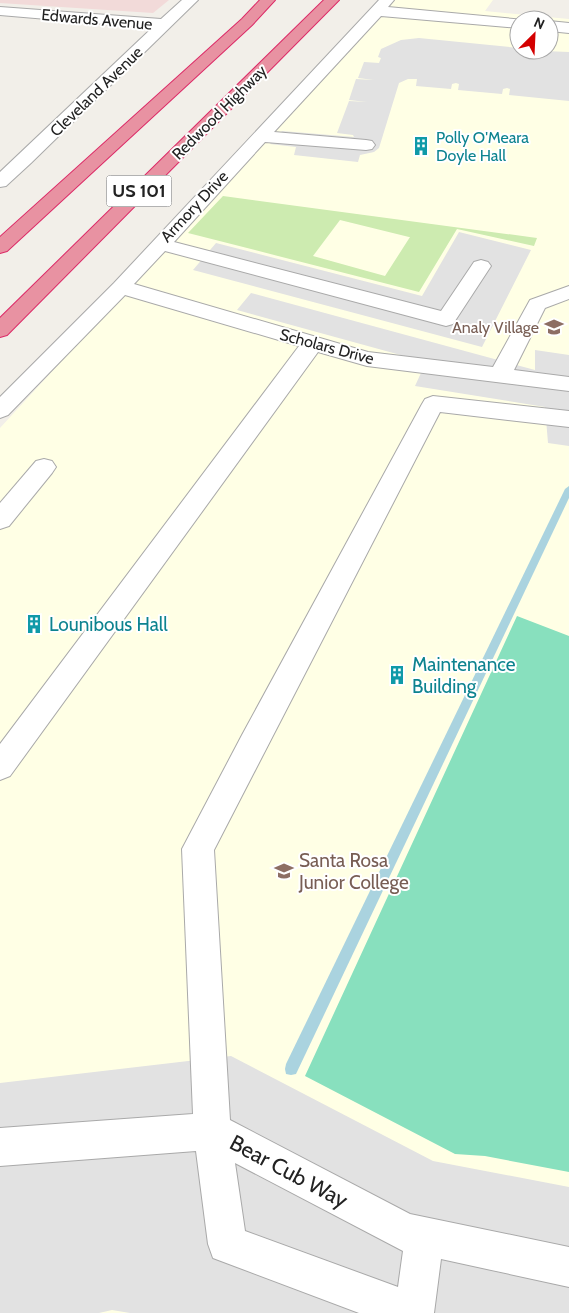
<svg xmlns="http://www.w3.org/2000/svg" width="569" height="1313" font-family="Cabin,sans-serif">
  <rect width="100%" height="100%" fill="#f2efe9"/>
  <!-- commercial -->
  <polygon fill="#f2dad9" points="0,0 169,0 153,13 0,3"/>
  <!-- education -->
  <path fill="#ffffe5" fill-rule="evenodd" d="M394 0H493L485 11 569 19V1313H0V428ZM519 20H549V50H519Z"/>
  <!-- grass -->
  <path fill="#cdebb0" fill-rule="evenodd" d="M223 196 537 238 534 246 457 229 419 292 188 233ZM340 220 409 237H410L385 276 313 256Z"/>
  <!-- pitch -->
  <polygon fill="#88e0be" points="517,616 569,636 569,1172 485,1156 455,1154 305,1076"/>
  <!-- parking -->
  <g fill="#e2e2e2">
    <polygon points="419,38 519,48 519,50 569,52 569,101 509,95 510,89 507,88 503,89 502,94 458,90 459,84 456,83 452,84 451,89 416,86 417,79 408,79 399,83 379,148 374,152 360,155 358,162 294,155 296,147 270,144 282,131 354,137 353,135 337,133 349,101 367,102 349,100 356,79 374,80 358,78 364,62 379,63 381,58 378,57 381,49 401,40"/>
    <polygon points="459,232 531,250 482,347 193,270 216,243 422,296"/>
    <polygon points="251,293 535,370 535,350 569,355 569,446 548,443 545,407 415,386 426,362 237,310"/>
    <polygon points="231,1056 433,1161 569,1187 569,1313 130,1313 112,1310 99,1313 0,1313 0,1083"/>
  </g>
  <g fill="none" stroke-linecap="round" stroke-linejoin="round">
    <!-- stream -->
    <polygon fill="#aad3df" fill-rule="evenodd" points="569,486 569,498 296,1074 291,1075 286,1074 285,1069 286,1064 565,489"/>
    <!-- minor casing -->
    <g stroke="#a9a9a9" stroke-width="2">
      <g id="minor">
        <polygon points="182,0 198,0 31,163 6,186 0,187 0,172 152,28 0,15 0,7 161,19"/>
        <polygon points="379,0 394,0 388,7 525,20 519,20 519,28 381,16 274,132 366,140 372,141 375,145 372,149 366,150 265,142 174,242 441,311 474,262 481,260 488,262 491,266 453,324 446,326 165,251 134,284 368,352 493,367 530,300 569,286 569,299 545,308 514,370 569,377 569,391 367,366 318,352 10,776 0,780 0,744 299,346 125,295 8,415 0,418 0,397 114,283"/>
        <polygon points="549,21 569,23 569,33 549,31"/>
        <path d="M433 396 569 411V427L440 412 214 850 230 1120 410 1214 569 1247V1287L441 1259 434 1313H359L213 1258 208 1244 196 1151 0 1166V1128L193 1114 182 849 242 735 422 404 425 399ZM235 1163 403 1251 398 1287 245 1231Z"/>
        <polygon points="44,459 52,461 56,467 52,473 9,526 0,529 0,503 36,461"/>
      </g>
    </g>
    <!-- highway casing -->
    <g stroke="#dc2a67" stroke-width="2">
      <g id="highway">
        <polygon points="260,0 275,0 252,25 7,251 0,253 0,237 242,19"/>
        <polygon points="324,0 339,0 7,335 0,337 0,318"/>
      </g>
    </g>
    <!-- minor -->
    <use href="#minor" fill="#fff" fill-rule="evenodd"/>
    <!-- highway -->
    <use href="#highway" fill="#e892a2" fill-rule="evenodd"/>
  </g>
  <!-- icons -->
  <defs>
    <g id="building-bare" transform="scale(1.5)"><path d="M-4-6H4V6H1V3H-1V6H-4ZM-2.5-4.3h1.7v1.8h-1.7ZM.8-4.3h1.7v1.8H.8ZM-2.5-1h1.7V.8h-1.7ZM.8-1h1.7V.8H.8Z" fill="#0f9aa8" stroke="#fff" stroke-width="2.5" paint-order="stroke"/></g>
    <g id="school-bare" transform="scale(1.5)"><path d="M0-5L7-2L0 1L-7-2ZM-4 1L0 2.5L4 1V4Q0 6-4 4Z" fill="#8d6e63" stroke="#fff" stroke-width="2.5" paint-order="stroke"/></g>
    <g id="university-bare" transform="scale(1.5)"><path d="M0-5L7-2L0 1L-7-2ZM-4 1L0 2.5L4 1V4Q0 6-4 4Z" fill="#8d6e63" stroke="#fff" stroke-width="2.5" paint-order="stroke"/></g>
  </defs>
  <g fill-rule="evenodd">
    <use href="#building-bare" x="421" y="146"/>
    <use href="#school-bare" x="554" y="327"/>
    <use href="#building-bare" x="34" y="624"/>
    <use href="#building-bare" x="397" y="675"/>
    <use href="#university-bare" x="284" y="871"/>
  </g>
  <g text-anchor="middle" stroke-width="4" stroke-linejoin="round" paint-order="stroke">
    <!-- far-street labels -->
    <g font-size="16" fill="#222" stroke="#fff">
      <text transform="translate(97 19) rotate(5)" y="6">Edwards Avenue</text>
      <text transform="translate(96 91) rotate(-44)" y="6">Cleveland Avenue</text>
      <text transform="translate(219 112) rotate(-45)" y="6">Redwood Highway</text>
      <text transform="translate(194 206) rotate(-47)" y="6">Armory Drive</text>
      <text transform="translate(327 346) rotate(15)" y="6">Scholars Drive</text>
    </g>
    <!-- far-culture labels -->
    <g font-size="16" fill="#0d838f" stroke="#fff" text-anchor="start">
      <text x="436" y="143">Polly O'Meara<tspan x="436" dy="18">Doyle Hall</tspan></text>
    </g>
    <!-- far-education labels -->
    <g font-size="16" fill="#785e54" stroke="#fff" text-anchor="end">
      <text x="539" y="333">Analy Village</text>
    </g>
    <!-- shield labels -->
    <rect fill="#fff" stroke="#646464" stroke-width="1" x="106.5" y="175.5" width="65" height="31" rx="4"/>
    <g font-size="18" font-weight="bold" fill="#222">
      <text x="139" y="197">US 101</text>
    </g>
    <!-- culture labels -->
    <g font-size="19" fill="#0d838f" stroke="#fff" text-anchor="start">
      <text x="49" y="631">Lounibous Hall</text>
      <text x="412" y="671">Maintenance<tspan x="412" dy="22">Building</tspan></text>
    </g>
    <!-- education labels -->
    <g font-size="19" fill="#785e54" stroke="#fff" text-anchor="start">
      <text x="299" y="867">Santa Rosa<tspan x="299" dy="22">Junior College</tspan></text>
    </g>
    <!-- near-street labels -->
    <g font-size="22" fill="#222" stroke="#fff">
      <text transform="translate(289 1171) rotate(28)" y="8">Bear Cub Way</text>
    </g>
  </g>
  <!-- north arrow -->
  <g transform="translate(534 35) rotate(24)"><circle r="24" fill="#ffffff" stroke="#a7a7a7"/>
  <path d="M0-4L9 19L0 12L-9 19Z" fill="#d40000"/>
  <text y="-8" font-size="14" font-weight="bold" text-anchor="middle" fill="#222222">N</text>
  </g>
</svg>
